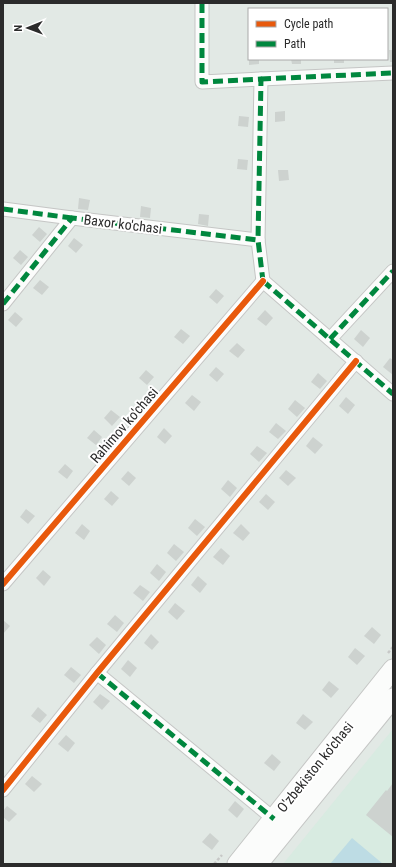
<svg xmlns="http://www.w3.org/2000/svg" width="396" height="867" font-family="'Roboto Condensed',sans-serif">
  <rect width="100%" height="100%" fill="#e2e9e5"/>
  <!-- education -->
  <polygon fill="#d8ebe1" points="393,729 393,864 283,864"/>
  <!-- pitch -->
  <polygon fill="#bddce4" points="352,838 383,864 330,864"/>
  <!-- building -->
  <g fill="#cdd2cf">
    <polygon points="389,50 393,50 393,62 390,62"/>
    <polygon points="249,59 259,59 259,64 249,65"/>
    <polygon points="291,59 301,59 301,64 292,64"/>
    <rect x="334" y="59" width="10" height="4"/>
    <polygon points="285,111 285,121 275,122 275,112"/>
    <polygon points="239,116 249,117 248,127 238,126"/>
    <polygon points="238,159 248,160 247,170 237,169"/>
    <polygon points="278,170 288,170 289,180 279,181"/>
    <polygon points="79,198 90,200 88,210 78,209"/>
    <polygon points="141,206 151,208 150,218 140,217"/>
    <polygon points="199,214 209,215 208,226 198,224"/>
    <polygon points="39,227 47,234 40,242 32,235"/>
    <polygon points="74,238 83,245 76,253 68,246"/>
    <polygon points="20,250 28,257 21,265 13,258"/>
    <polygon points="40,280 49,287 42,295 33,288"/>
    <polygon points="216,289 224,296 217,304 209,297"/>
    <polygon points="265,310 273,318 266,326 257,319"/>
    <polygon points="15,312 23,319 16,327 8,320"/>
    <polygon points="181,329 190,336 183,344 174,337"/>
    <polygon points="361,330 370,338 363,347 354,339"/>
    <polygon points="237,343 245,350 238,358 229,351"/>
    <polygon points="390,358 393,360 393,375 383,367"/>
    <polygon points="216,367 224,374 217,382 209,375"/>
    <polygon points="146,370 154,377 147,385 139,378"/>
    <polygon points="318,373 327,381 320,389 311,382"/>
    <polygon points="192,395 201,402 194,411 185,403"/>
    <polygon points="346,397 355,405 348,414 339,406"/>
    <polygon points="295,400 305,408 297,417 288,409"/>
    <polygon points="111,410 120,417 112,426 104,418"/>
    <polygon points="276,423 286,431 278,439 269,432"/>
    <polygon points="164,428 172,436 165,444 157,437"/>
    <polygon points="94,430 102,437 96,445 87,438"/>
    <polygon points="313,437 323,445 315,454 306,446"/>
    <polygon points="257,446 267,453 259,462 250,454"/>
    <polygon points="65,464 73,471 67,479 58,472"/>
    <polygon points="286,470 296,478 288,486 279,478"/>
    <polygon points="128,471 136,478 129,486 121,479"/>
    <polygon points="228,480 237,488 230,497 221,489"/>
    <polygon points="111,491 119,498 112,506 104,499"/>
    <polygon points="266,494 275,502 268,510 259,502"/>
    <polygon points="26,509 35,516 28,524 20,517"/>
    <polygon points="195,519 205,527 197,536 188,528"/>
    <polygon points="82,524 90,531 84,540 75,533"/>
    <polygon points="241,524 250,533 243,541 233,533"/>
    <polygon points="174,544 184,552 176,561 167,553"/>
    <polygon points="221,548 230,556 223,565 213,557"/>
    <polygon points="157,564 166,572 159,581 150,573"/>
    <polygon points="43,570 51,577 44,586 36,578"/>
    <polygon points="198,576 207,584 200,593 191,585"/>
    <polygon points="140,585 150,592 143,601 133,593"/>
    <polygon points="175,603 185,611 177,620 168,612"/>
    <polygon points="115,615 124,623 117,632 107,624"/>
    <polygon points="3,620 10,626 3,634"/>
    <polygon points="372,627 381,635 374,644 364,636"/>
    <polygon points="151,634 159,642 152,650 144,643"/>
    <polygon points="97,637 106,645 99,654 89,645"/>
    <polygon points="355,648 365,656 357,665 348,657"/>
    <polygon points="128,660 137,668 130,677 121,669"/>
    <polygon points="71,667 81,675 74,683 64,675"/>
    <polygon points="329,681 339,689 331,698 322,690"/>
    <polygon points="100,694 110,701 102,710 93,702"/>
    <polygon points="38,707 47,715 40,723 31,716"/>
    <polygon points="303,714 313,722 305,730 296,723"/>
    <polygon points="66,735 75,743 68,752 58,744"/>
    <polygon points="272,754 281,762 274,771 264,763"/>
    <polygon points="32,776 42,784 34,792 25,784"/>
    <polygon points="393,783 393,837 366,815 386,790 387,791"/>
    <polygon points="235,801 244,809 237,818 228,810"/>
    <polygon points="7,806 17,814 9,822 3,817 3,811"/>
    <polygon points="210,833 219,841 212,850 202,842"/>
  </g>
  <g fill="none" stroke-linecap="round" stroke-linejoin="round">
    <!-- street casing -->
    <g stroke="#c5c6c5" stroke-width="15">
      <g id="street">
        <polyline points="202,3 202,82 261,79 258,240"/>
        <polyline points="261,79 393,73"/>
        <polyline points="3,209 72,218"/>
        <polyline points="263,281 393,394"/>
        <polyline points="3,304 72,218 258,240 263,281"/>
        <polyline points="330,339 393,271"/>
        <polyline points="3,584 263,281"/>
        <polyline points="97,673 274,819"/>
        <polyline points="3,790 97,673 356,361"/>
      </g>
    </g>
    <!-- secondary casing -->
    <g stroke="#c5c6c5" stroke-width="21">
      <g id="secondary">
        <polyline points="237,864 393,669"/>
        <polyline points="258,864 393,698"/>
      </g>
    </g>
    <!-- path -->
    <g stroke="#c7c8c7" stroke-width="2.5" stroke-dasharray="3 2" stroke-linecap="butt">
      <polyline points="388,653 393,647"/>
      <polyline points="214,864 222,855"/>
    </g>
    <!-- street -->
    <use href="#street" stroke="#fbfcfb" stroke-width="13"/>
    <!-- secondary -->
    <use href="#secondary" stroke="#fbfcfb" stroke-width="19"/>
    <!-- quiet -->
    <g stroke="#00873e" stroke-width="5" stroke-dasharray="10 5" stroke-linecap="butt">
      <polyline points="202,3 202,82 261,79 258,240"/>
      <polyline points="261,79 393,73"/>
      <polyline points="3,209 72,218"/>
      <polyline points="263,281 393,394"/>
      <polyline points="3,304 72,218 258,240 263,281"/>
      <polyline points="330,339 393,271"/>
      <polyline points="97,673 274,819"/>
    </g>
    <!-- cycleway casing -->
    <g stroke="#fff" stroke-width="8">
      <g id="cycleway">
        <polyline points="3,584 263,281"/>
        <polyline points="3,790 97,673 356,361"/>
      </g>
    </g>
    <!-- cycleway -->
    <use href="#cycleway" stroke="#e8590c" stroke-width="6"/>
  </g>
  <g text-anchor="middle" stroke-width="4" stroke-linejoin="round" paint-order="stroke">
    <!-- street labels -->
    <g font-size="14" fill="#2b2b2b" stroke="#fff">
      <text transform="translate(123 224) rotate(7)" y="5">Baxor ko'chasi</text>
      <text transform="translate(124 425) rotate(-49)" y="5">Rahimov ko'chasi</text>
      <text transform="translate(315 767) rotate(-51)" y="5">O'zbekiston ko'chasi</text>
    </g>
  </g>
  <!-- border -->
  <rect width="396" height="867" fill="none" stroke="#2b2b2b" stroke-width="8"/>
  <!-- legend -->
  <rect x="248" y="8" width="140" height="52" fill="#ffffff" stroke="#aaaaaa"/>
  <rect x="256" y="21" width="20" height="6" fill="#e8590c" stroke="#aaaaaa"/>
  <text x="284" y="28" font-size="12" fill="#2b2b2b">Cycle path</text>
  <rect x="256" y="41" width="20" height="6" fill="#00873e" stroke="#aaaaaa"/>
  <text x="284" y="48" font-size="12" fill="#2b2b2b">Path</text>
  <!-- north arrow -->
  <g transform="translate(28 28) rotate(269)" stroke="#ffffff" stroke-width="3" paint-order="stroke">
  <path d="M0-3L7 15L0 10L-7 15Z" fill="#2b2b2b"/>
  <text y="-6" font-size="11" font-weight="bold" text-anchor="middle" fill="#2b2b2b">N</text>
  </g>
</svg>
